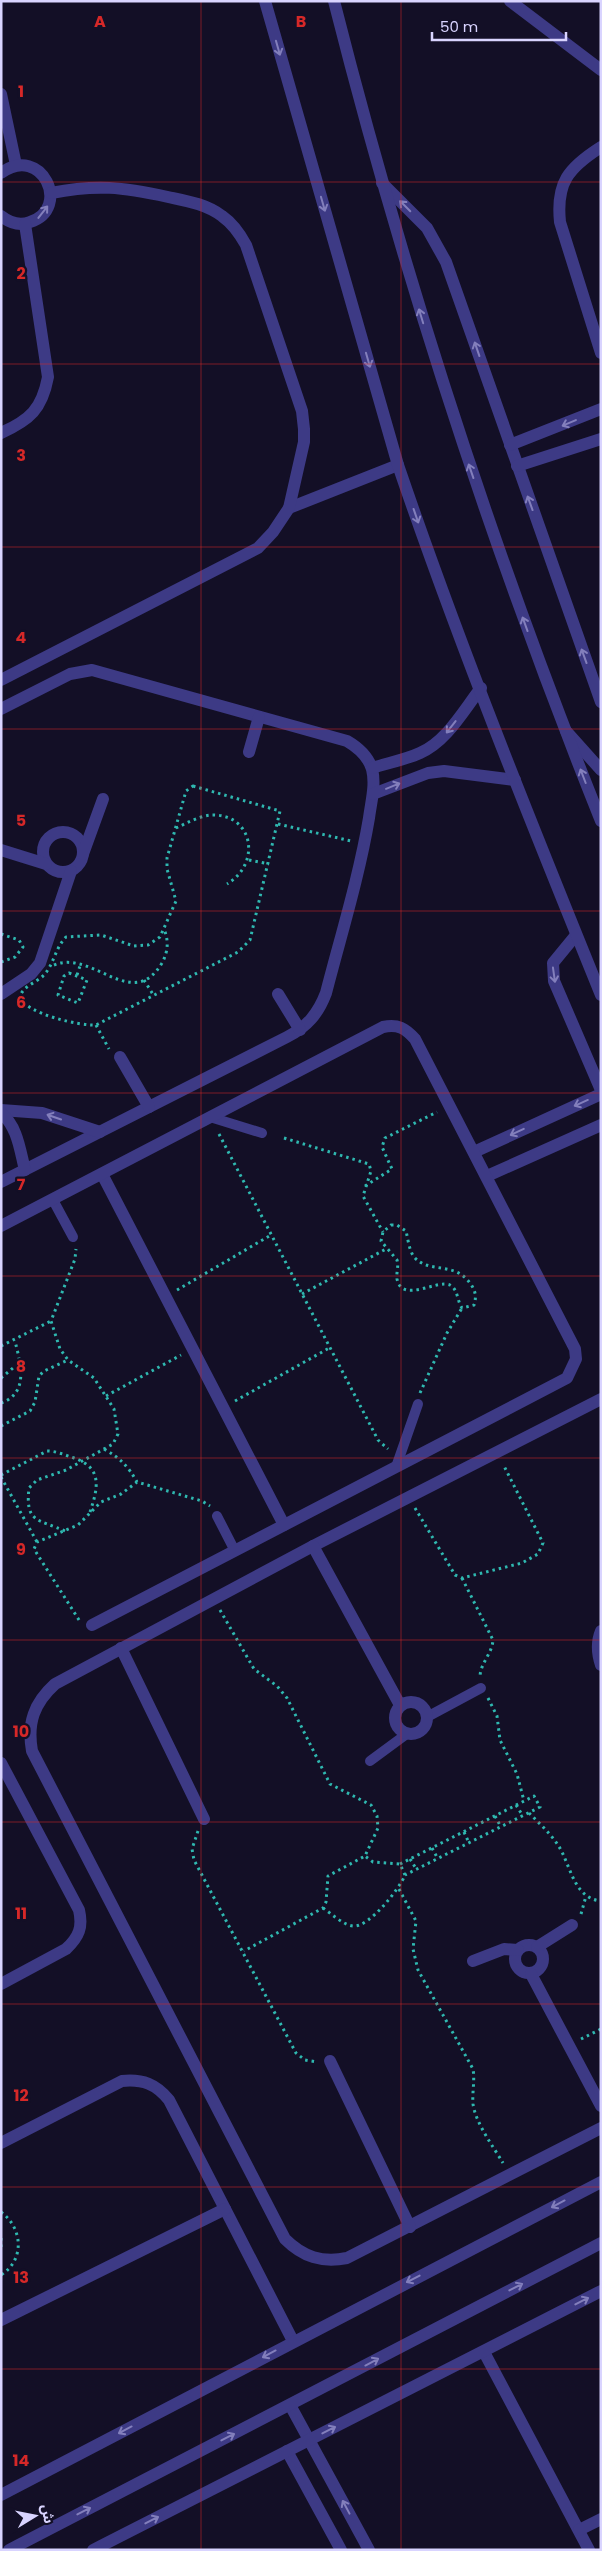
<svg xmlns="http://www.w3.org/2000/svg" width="602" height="2551" font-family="Poppins,'Noto Sans Arabic',sans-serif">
  <rect width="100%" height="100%" fill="#130f26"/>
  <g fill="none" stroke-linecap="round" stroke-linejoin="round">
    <!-- path -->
    <g stroke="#2fb8b0" stroke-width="3" stroke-dasharray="2.5 4" stroke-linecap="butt">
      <path d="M193 786 280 811 250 940 238 952 96 1025C80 1026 26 1014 20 997 22 987 35 983 43 976 54 965 55 948 66 937L101 935 134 946 148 945 160 937 176 901 167 869V858L186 791Z"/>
      <polyline points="278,824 351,841"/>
      <path d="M176 828C187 823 201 815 213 815 254 815 261 864 227 884"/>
      <polyline points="249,860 269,864"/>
      <polyline points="1,934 19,940 23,947 15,957 1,962"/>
      <path d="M54 965C93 949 132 1013 162 963 168 952 169 941 164 929"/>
      <polygon points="69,973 87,980 78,1003 58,995 64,976"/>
      <polyline points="77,975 81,963"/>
      <polyline points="144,980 154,996"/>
      <polyline points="96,1025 109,1049"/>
      <polyline points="219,1134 378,1440 388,1449"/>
      <polyline points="284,1138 369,1164 371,1171 363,1196 383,1232"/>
      <polyline points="365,1186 392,1169 382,1147 385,1138 437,1112"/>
      <path d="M391 1225H397L406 1231C408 1239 409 1250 414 1257 429 1274 454 1261 470 1283 475 1290 477 1296 474 1305L462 1308C457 1301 458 1289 450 1285 437 1279 402 1304 397 1279 396 1273 399 1267 397 1260L381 1241 383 1232Z"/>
      <polyline points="177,1290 271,1235"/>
      <polyline points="302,1294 386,1249"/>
      <polyline points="1,1346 51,1321"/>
      <polyline points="1,1378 19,1363"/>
      <polyline points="420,1393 447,1333 462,1308"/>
      <polyline points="106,1396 181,1355"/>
      <polyline points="235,1401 331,1347"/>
      <path d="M1 1403C30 1393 20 1362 15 1341"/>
      <polyline points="1,1426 30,1411 35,1402 39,1376 44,1371 68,1360"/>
      <path d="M104 1449C120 1458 128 1466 137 1482"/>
      <path d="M1 1475 47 1451C56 1451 65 1455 74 1458 103 1468 98 1488 90 1512"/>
      <polyline points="1,1477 37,1542"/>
      <polyline points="415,1508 455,1575 462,1578 522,1563 538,1554 543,1543 503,1464"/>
      <path d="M65 1531C38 1519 25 1523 29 1488L37 1480 66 1470 113 1444 118 1434 114 1409 94 1378 68 1360 60 1349 51 1321 75 1259 76 1249"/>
      <path d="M462 1578 493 1640C492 1654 481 1662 480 1676"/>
      <polyline points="220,1610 254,1669 277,1686 287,1698 330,1784 371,1805 377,1816 378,1828 365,1856 328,1876 326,1902 323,1908 244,1951"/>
      <polyline points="79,1620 34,1549 37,1542 78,1525 101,1502 121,1494 137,1482 202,1501 210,1506"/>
      <polyline points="488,1698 497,1716 500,1740 517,1774 524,1801"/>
      <polyline points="516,1805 523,1816"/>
      <path d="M529 1813C539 1823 550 1833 558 1845 571 1865 573 1898 601 1901"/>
      <polyline points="495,1816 501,1827"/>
      <polyline points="198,1831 192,1849 194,1860 296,2053 305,2060 317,2062"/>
      <polyline points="464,1832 469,1843"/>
      <polyline points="432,1848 438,1859"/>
      <polyline points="410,1859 417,1870"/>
      <polyline points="400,1864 534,1796 540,1807 405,1875"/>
      <path d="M399 1889 416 1921 413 1949 418 1970 473 2069C475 2081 472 2093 473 2104 476 2124 493 2146 503 2163"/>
      <path d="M323 1908C332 1914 343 1925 353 1926 369 1928 400 1888 405 1875L400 1864 373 1862 365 1856"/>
      <polyline points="581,1914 586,1896"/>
      <polyline points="581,2039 601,2029"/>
      <path d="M1 2212C23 2228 25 2260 1 2275"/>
      <polyline points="1,2238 1,2249"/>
    </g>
    <!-- service -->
    <g stroke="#3d3a85" stroke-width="10">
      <polyline points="210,1117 262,1133"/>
      <polyline points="53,1200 73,1237"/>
      <polyline points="396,1467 418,1404"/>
      <polyline points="217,1516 235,1551"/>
      <polyline points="427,1717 481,1688"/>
      <polyline points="370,1761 408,1733"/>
    </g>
    <!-- minor -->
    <g stroke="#3d3a85" stroke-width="12">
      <polyline points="510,1 601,70"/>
      <polyline points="1,94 16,165"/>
      <path d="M601 147C568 168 556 183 560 222L601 353"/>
      <path d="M1 173C42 143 72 209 30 222 20 226 10 223 1 216"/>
      <polyline points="382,183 427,228 446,262 601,702"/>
      <path d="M1 433C30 420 42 409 48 377L25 224"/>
      <polyline points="510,445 601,409"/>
      <polyline points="517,466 601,439"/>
      <polyline points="289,508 398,465"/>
      <path d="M1 680 258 548 273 532 289 508 304 442V429L302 411 246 245C240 234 232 223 222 216 206 204 187 201 168 197 122 187 97 184 51 193"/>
      <path d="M1 709 70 674 92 670 347 741C359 748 368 756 372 769 376 785 371 802 369 818 359 877 341 935 326 993 318 1014 307 1027 287 1037L1 1182"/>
      <polyline points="566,731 601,770"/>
      <polyline points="249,752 259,717"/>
      <path d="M372 768C387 763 405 760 420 753 447 741 463 711 481 688"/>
      <polyline points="373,794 428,773 444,771 515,780"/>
      <circle cx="63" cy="852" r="20"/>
      <polyline points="1,850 46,864"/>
      <polyline points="83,854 103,799"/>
      <polyline points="576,935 553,963 554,981 601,1090"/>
      <polyline points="1,994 31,974 40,963 71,871"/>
      <polyline points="278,994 300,1030"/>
      <polyline points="120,1057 149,1107"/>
      <polyline points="1,1110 42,1113 100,1132"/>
      <path d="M1 1113C18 1127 20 1151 25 1170"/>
      <polyline points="474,1152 601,1094"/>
      <polyline points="102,1174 284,1525"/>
      <polyline points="487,1176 601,1125"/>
      <path d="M1 1226 383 1027C398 1024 405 1028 415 1039L575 1349 576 1359 567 1378 92 1625"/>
      <path d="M601 1399 313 1546 55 1684C34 1703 27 1723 32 1751L285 2239C303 2257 322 2263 347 2258L601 2128"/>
      <polyline points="313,1546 400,1705"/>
      <path d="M601 1631C596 1643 597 1653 601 1665"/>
      <polyline points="121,1648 204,1819"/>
      <circle cx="411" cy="1718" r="16"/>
      <path d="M1 1763 79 1910C83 1927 79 1937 66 1949L1 1984"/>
      <circle cx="529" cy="1959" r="14"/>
      <polyline points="537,1947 572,1925"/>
      <polyline points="473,1961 504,1949 518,1950"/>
      <polyline points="531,1974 601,2106"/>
      <polyline points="330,2061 410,2227"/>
      <path d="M1 2143 122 2081C143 2079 156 2084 169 2100L293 2341"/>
      <polyline points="1,2320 225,2209"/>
      <polyline points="484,2352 589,2550"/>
      <polyline points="290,2405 369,2550"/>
      <polyline points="287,2451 341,2550"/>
      <polyline points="579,2530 601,2519"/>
      <polyline points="93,2550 601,2291"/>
    </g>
    <!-- tertiary -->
    <g stroke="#3d3a85" stroke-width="12">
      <path d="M265 1 398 465C459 644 530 820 601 995"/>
      <path d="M334 1C405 281 494 554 601 821"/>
      <polyline points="1,2495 601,2182"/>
      <polyline points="9,2550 601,2243"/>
    </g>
  </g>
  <!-- one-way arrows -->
  <defs><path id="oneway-shaft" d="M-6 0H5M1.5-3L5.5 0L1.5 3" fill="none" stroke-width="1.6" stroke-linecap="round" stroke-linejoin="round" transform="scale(1.25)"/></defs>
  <g stroke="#837fbc">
    <use href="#oneway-shaft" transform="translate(278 48) rotate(74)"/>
    <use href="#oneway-shaft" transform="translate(323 204) rotate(74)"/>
    <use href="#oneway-shaft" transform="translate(405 206) rotate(-135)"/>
    <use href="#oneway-shaft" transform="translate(43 212) rotate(-52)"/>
    <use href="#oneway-shaft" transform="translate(421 316) rotate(-107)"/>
    <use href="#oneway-shaft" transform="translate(477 349) rotate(-109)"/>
    <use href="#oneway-shaft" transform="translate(368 360) rotate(74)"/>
    <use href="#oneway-shaft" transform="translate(569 423) rotate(157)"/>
    <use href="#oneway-shaft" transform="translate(471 471) rotate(-109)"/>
    <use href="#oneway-shaft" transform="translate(530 503) rotate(-110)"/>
    <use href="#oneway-shaft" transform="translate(416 516) rotate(71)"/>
    <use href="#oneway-shaft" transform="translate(525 624) rotate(-110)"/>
    <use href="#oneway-shaft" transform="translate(584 656) rotate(-110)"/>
    <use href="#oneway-shaft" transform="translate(451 727) rotate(128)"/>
    <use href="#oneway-shaft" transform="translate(583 776) rotate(-111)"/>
    <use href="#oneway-shaft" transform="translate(393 786) rotate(-22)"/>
    <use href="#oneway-shaft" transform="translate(554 975) rotate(82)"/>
    <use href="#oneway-shaft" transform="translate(581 1103) rotate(156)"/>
    <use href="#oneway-shaft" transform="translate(54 1117) rotate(-161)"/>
    <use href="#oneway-shaft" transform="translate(517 1132) rotate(155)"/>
    <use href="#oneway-shaft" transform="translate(558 2204) rotate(152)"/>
    <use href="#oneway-shaft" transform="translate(413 2279) rotate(153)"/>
    <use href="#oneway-shaft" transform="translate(516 2287) rotate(-27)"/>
    <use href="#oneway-shaft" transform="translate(582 2301) rotate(-27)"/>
    <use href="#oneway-shaft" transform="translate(269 2354) rotate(152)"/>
    <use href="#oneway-shaft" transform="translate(372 2362) rotate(-28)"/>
    <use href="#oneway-shaft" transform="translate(125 2430) rotate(152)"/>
    <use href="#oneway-shaft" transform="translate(329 2430) rotate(-27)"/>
    <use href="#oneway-shaft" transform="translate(228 2437) rotate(-27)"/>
    <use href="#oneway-shaft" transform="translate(346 2507) rotate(-118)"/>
    <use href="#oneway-shaft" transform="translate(84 2511) rotate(-27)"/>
    <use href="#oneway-shaft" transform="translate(152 2520) rotate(-27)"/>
  </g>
  <!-- grid -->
  <path fill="none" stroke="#d62828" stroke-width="1" stroke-opacity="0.55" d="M201 1V2550M401 1V2550M1 182H601M1 364H601M1 547H601M1 729H601M1 911H601M1 1093H601M1 1276H601M1 1458H601M1 1640H601M1 1822H601M1 2004H601M1 2187H601M1 2369H601"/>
  <g font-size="16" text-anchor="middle" font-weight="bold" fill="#d62828" stroke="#130f26" stroke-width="4.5" stroke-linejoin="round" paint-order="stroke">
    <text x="100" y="27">A</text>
    <text x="301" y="27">B</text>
    <text x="21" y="97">1</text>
    <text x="21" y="279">2</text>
    <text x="21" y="461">3</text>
    <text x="21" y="643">4</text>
    <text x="21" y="826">5</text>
    <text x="21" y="1008">6</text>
    <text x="21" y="1190">7</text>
    <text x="21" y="1372">8</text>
    <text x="21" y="1555">9</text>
    <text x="21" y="1737">10</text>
    <text x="21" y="1919">11</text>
    <text x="21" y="2101">12</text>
    <text x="21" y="2283">13</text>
    <text x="21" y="2466">14</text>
  </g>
  <!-- border -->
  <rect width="602" height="2551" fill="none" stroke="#d9d4ff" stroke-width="5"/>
  <!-- north arrow -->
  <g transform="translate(35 2516) rotate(80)" stroke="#130f26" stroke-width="4" paint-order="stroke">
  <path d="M0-4L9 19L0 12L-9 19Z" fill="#d9d4ff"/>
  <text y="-8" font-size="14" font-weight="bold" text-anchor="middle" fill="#d9d4ff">ش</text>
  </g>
  <!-- scale -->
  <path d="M432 32v8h134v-8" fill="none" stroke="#d9d4ff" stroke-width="2.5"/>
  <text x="440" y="32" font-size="15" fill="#d9d4ff" stroke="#130f26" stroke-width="4" paint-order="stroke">50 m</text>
</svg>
